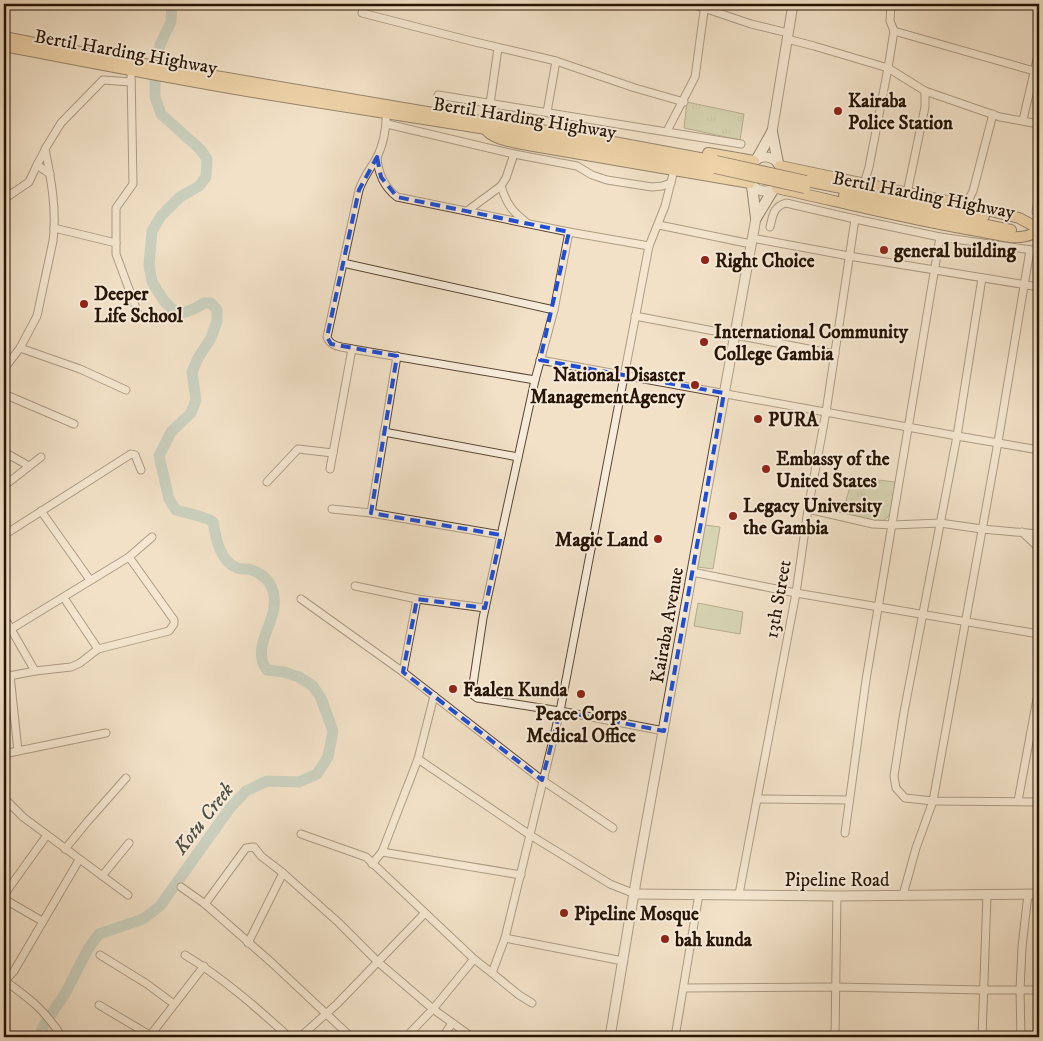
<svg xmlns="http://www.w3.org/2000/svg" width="1043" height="1041" font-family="'IM FELL DW Pica',serif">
  <defs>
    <pattern id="park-tufts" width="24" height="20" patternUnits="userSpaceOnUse" patternTransform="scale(1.25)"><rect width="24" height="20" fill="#b7c399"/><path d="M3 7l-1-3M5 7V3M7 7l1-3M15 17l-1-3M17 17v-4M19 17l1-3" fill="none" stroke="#9da782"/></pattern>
  </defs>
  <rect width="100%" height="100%" fill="#f2e1c7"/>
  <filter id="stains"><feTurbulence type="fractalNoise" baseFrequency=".004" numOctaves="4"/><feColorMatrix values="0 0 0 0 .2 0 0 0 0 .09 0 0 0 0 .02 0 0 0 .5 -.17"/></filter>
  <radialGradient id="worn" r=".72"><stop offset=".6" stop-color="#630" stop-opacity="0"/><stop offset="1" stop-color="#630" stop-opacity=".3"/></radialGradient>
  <!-- grass -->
  <g fill="#b7c399" stroke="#6f6c4e">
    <polygon points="705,525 720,527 713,569 698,567"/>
    <polygon points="698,603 743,612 740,634 694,626"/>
  </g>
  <!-- park -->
  <g fill="url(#park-tufts)" stroke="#6f6c4e">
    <polygon points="687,102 744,114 740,140 684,128"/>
    <path d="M853 477 895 482 890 513C884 530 855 517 842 514Z"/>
  </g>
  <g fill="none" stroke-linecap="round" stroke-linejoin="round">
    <!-- river -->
    <path stroke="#9bbdb7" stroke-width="11" d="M39 1037 44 1025 66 992 88 949 99 934 143 919 160 906 230 808 246 791 267 781 299 782 317 774 328 757 333 731 321 698 313 686 299 677 284 672 267 670C265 667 262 663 262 659 257 635 285 612 270 584 266 577 257 571 248 569 245 569 240 569 237 568 219 560 216 538 213 522 202 515 188 514 176 510L169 499 159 456 171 432 191 413 196 400 192 372 198 358 211 338 217 321V310L211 303H204L196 308 183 313 174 311 164 301 152 282 149 265 152 231 161 216 180 197 199 186 206 177 207 159 200 149 161 114 155 97V79L160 45 171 22 172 4"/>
    <!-- minor casing -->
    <g stroke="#5a4735" stroke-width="9">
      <g id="minor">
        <polyline points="365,4 362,13 471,41 556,61 635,88 684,102"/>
        <polyline points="692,4 751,24 788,33"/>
        <polyline points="894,31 1034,71"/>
        <polyline points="787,39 814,46 888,68 925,91 1000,117 1039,124"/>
        <polyline points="131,71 133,184 116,208 116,254 139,316"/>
        <polyline points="438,95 741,144"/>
        <polyline points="490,104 498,48"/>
        <polyline points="547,112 556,61"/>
        <path d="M386 113C387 127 383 146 376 159 370 169 363 178 359 190L327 337C330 347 343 347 352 349L535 380"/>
        <polyline points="1023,120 1039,51"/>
        <polyline points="387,124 514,154 577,166 592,175 607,180 652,187 662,186 671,183"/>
        <polyline points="667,131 695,77 705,4"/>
        <polyline points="45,150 37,165 50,174"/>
        <path d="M377 157C378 173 384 187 397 197L569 232 649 246"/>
        <polyline points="864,184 869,167 888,68 894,31 890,21 891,4"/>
        <path d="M501 186C507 205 512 211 527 223"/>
        <polyline points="907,193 925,107 925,91"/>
        <polyline points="1039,194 1036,212 1039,212"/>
        <polyline points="4,199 29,182 37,165"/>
        <polyline points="966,205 973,191 993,114"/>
        <polyline points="467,211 501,186 506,178 514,154"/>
        <polyline points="659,225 751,244"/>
        <path d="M770 227C773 215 773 207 786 203L855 219 940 237 1039 251"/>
        <polyline points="54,228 116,243"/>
        <polyline points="569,232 554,310 535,380 483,618 472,691 473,695 477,698 560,711 664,731"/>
        <polyline points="752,238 849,256 1039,287"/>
        <polyline points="343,263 554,310"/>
        <polyline points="982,278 957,436 904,712 894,776 896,788 905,798 933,801 1039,802"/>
        <polyline points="635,316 835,354"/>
        <polyline points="20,348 80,369 126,390"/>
        <polyline points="540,360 957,436 1039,450"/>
        <path d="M4 369 20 348 37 316 53 241C57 211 51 178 45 149L61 123 103 80 131 82"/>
        <polyline points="4,394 74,424"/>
        <polyline points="384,432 518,457"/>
        <polyline points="4,452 29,466"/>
        <polyline points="330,469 352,349"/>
        <polyline points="267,482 298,449 333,453"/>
        <polyline points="4,486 41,457"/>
        <polyline points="332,509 371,513 501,535"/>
        <polyline points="808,509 873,524 893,525 940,523 982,529 1039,534"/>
        <polyline points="41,511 90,580"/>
        <polyline points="371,513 397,356"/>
        <polyline points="1022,532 1039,548"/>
        <polyline points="4,535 131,454 135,455 141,470"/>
        <polyline points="692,572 796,593 1039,634"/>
        <polyline points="355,586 417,599 485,608"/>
        <polyline points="301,599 403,672 542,780 613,828"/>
        <polyline points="66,601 98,649"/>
        <polyline points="4,617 35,671"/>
        <polyline points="11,629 129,557 152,537"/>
        <polyline points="403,672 417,599"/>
        <polyline points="10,675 18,751 106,733"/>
        <polyline points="4,677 35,671 71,667 80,663 98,649 169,631 174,624 174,620 129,557"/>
        <polyline points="4,754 18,751"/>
        <polyline points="418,759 530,835 610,884 635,894"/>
        <polyline points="4,798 23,817 128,895"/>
        <polyline points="757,799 849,800"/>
        <polyline points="1018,801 1039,688"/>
        <polyline points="845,833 866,680 940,237"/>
        <polyline points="301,834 366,857 474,959 492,973 505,938 560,711 649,246 665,206 674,170"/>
        <polyline points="65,849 88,821 126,778"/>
        <polyline points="382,852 418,759 434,696"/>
        <polyline points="372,864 382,852 521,875"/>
        <polyline points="102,876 129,843"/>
        <polyline points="181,887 205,904 271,962 351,1037"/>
        <polyline points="739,894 796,593 808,509 826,412 855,219"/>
        <polyline points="4,895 47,835"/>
        <polyline points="903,895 916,848 933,801 998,442 1030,250"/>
        <polyline points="4,899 42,921"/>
        <polyline points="205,904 246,848 254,847 261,856 283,873 338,922 378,962 433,1009 472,1037"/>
        <polyline points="505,938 623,961"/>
        <polyline points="248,943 283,873"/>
        <polyline points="100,955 147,984 174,1004"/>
        <path d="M185 955C223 978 256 1007 289 1037"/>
        <polyline points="492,973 519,995 532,1003"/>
        <path d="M4 980C30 999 44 1009 62 1037"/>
        <polyline points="4,982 14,971 79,860"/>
        <polyline points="684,988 836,987 984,990 1039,990"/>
        <polyline points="99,1005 153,1037"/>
        <polyline points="149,1037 204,966"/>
        <polyline points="300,1037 337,1004 425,913"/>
        <polyline points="406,1037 433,1009 474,959"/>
        <polyline points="443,1037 452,1023"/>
        <polyline points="675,1037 699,894"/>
        <polyline points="835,1037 837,896"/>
        <polyline points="982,1037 987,895"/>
        <polyline points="1021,1037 1020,990 1022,947 1028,894"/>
      </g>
    </g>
    <!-- tertiary casing -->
    <g stroke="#5a4735" stroke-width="11">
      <g id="tertiary">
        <polyline points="772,132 793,4"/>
        <circle cx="765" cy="174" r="17"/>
        <polyline points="635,894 837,896 1039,894"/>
        <polyline points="610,1037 637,875 756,218"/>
      </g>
    </g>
    <!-- secondary casing -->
    <g stroke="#271404" stroke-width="12">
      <g id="secondary">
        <polyline points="772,132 778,163"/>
        <polyline points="757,159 772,132"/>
        <polyline points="752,186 756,218"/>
        <polyline points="756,218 773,190"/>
      </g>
    </g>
    <!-- primary casing -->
    <g stroke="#271404" stroke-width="12">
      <g id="primary">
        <polyline points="4,37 121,60 486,122 581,136 716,161"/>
        <path d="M4 46C87 62 169 78 253 92 407 117 561 139 715 168"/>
        <path d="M487 131C496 140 510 141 522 144L750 183"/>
        <polyline points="708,153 754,161"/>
        <polyline points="780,166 966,205 1019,218 1034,226"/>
        <polyline points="806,181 984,216"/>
        <path d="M777 188C845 203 914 221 983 232 999 235 1017 241 1032 234"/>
        <polyline points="844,196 1011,230"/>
      </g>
    </g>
    <!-- minor -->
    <use href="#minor" stroke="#f7ecdb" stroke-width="7"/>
    <!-- tertiary -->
    <use href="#tertiary" stroke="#f7ecdb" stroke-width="9"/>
    <!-- secondary -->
    <use href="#secondary" stroke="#f7ecdb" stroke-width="10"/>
    <!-- primary -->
    <use href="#primary" stroke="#e9c084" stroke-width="10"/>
    <!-- primary-bridge casing -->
    <g stroke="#271404" stroke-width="12" stroke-linecap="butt">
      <g id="primary-bridge">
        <polyline points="716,161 806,181"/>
        <polyline points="715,168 805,188"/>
      </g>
    </g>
    <!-- primary-bridge -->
    <use href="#primary-bridge" stroke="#e9c084" stroke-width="10"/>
  </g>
  <!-- marked area -->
  <path d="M0 0H1043V1041H0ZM377 157 381 177 397 197 569 232 540 360 724 393 664 731 560 711 542 780 403 672 417 599 485 608 501 535 371 513 397 356 331 344 327 337 359 190Z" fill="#f2e1c7" fill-opacity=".55" fill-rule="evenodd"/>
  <path fill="none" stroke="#1d4ed8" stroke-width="4" stroke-dasharray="10 6" stroke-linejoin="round" d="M377 157 381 177 397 197 569 232 540 360 724 393 664 731 560 711 542 780 403 672 417 599 485 608 501 535 371 513 397 356 331 344 327 337 359 190Z"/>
  <!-- markers -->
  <g fill="#8f2418" stroke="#f7ecdb" stroke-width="2">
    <circle cx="838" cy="111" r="5"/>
    <circle cx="884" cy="250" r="5"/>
    <circle cx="705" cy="260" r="5"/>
    <circle cx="84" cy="304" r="5"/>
    <circle cx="704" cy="342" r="5"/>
    <circle cx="695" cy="385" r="5"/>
    <circle cx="758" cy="419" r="5"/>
    <circle cx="766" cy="469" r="5"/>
    <circle cx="733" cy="516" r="5"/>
    <circle cx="658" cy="539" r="5"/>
    <circle cx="453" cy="689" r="5"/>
    <circle cx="581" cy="694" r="5"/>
    <circle cx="564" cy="913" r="5"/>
    <circle cx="665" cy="939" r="5"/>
  </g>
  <g text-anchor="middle" stroke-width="4" stroke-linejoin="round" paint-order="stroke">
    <!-- street labels -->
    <g font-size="19" fill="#271404" stroke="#f7ecdb">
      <text transform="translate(126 51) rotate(10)" y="7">Bertil Harding Highway</text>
      <text transform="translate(525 117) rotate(9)" y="7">Bertil Harding Highway</text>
      <text transform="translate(924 194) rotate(11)" y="7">Bertil Harding Highway</text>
      <text transform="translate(777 599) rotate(-80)" y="7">13th Street</text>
      <text transform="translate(666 625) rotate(-80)" y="7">Kairaba Avenue</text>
      <text x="837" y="886">Pipeline Road</text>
    </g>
    <!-- poi labels -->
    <g font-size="19" font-weight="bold" fill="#271404" stroke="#f7ecdb" text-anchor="start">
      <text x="848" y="107">Kairaba<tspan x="848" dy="22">Police Station</tspan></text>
      <text x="894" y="257">general building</text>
      <text x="715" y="267">Right Choice</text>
      <text x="94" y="300">Deeper<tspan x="94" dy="22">Life School</tspan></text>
      <text x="714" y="338">International Community<tspan x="714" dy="22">College Gambia</tspan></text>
      <text x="685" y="381" text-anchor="end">National Disaster<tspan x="685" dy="22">ManagementAgency</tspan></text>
      <text x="768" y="426">PURA</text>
      <text x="776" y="465">Embassy of the<tspan x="776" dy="22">United States</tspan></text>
      <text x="743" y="512">Legacy University<tspan x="743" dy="22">the Gambia</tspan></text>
      <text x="648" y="546" text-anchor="end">Magic Land</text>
      <text x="463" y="696">Faalen Kunda</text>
      <text x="581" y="720" text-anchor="middle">Peace Corps<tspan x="581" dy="22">Medical Office</tspan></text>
      <text x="574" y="920">Pipeline Mosque</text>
      <text x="675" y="946">bah kunda</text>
    </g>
    <!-- water labels -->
    <g font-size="20" font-style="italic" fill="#504f43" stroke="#f7ecdb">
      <text transform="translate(203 818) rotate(-52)" y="7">Kotu Creek</text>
    </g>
  </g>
  <!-- margin -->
  <rect width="1043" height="1041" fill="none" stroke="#f2e1c7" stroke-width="20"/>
  <rect x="5" y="5" width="1033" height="1031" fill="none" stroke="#271404" stroke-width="2.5"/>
  <rect x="10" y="10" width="1023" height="1021" fill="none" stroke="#271404"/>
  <rect width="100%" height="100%" filter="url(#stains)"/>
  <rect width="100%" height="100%" fill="url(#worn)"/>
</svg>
